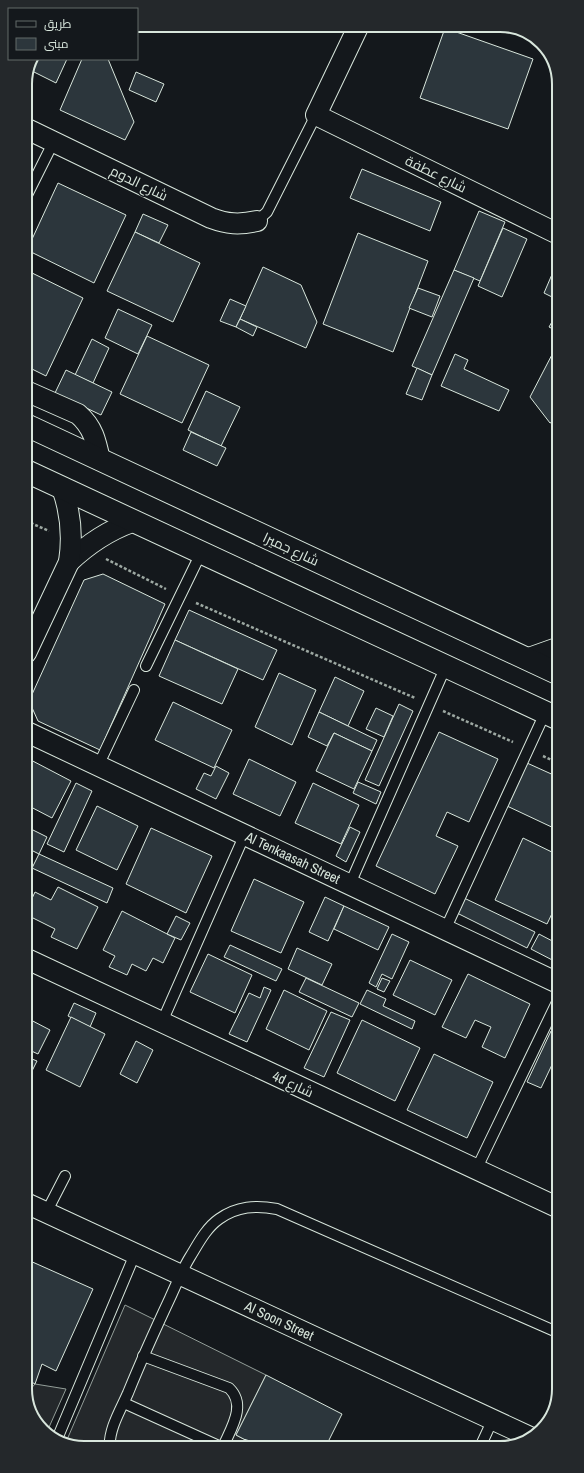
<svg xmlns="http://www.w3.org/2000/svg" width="584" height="1473" font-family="'Archivo Narrow',Cairo,sans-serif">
  <rect width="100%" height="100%" fill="#14181c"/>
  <!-- parking -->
  <g fill="#24282b" stroke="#939e99">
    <polygon points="125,1305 266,1375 236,1435 259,1447 80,1448 66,1442"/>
    <polygon points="35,1384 66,1389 46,1434 28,1408 28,1392"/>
  </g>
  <!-- building -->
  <g fill="#2c363c" stroke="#d8e6dc">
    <polygon points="445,28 533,59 508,129 420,98"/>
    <polygon points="35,59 67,59 56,83 30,70"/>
    <polygon points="82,59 108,59 134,122 125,140 60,110"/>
    <polygon points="136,72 164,84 156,102 129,90"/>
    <polygon points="362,169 441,202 430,231 350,198"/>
    <polygon points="58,183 126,215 94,283 27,250"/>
    <polygon points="479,211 505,222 480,281 454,270"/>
    <polygon points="143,214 168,225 159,243 135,232"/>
    <polygon points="503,228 527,239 502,297 478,286"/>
    <polygon points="135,232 200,263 173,322 107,291"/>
    <polygon points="358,233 428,261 393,352 323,324"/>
    <polygon points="556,265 556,299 544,293"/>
    <polygon points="263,267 301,285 317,322 306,348 240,319"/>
    <polygon points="26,270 83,298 46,376 26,366"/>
    <polygon points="454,270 474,278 432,375 412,366"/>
    <polygon points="418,288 440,296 432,317 409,308"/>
    <polygon points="230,299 246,306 236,327 220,321"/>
    <polygon points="118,309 152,325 138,354 105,338"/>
    <polygon points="557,313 557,331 549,327"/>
    <polygon points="240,319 257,327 253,336 236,327"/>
    <polygon points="147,336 209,365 182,423 120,394"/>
    <polygon points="92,339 109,348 93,383 75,375"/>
    <polygon points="557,345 557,420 550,423 530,397"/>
    <polygon points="455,354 468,360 464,369 509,390 499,411 441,386"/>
    <polygon points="417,368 432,375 422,400 406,394"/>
    <polygon points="66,370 112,392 101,415 55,393"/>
    <polygon points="206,391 240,407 221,446 188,430"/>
    <polygon points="191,432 226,448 217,466 183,450"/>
    <polygon points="103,574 165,604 100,750 38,721 29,701 84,580"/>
    <polygon points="189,610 277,650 263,680 175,640"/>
    <polygon points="175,640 238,669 222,704 159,676"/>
    <polygon points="279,673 316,690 292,745 255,727"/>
    <polygon points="335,677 364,691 348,726 319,712"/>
    <polygon points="173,702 232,730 214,768 155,740"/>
    <polygon points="399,704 413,711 379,786 365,780"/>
    <polygon points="376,708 393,716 384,737 366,729"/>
    <polygon points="319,712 377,740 372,751 334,733 327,746 308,737"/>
    <polygon points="439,732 498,759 469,822 447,812 436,836 458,846 435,894 376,866"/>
    <polygon points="334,733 372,751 354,789 316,771"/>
    <polygon points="27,758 71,781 52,818 27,805"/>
    <polygon points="249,759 296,782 280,816 233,794"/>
    <polygon points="527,763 558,777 558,830 507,806"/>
    <polygon points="216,766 229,773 216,799 196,789 204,773 211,776"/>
    <polygon points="358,782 381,792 376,804 353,793"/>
    <polygon points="76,783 92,791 64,852 47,844"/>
    <polygon points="313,783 359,805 341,844 295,823"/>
    <polygon points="97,806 138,826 117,870 76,850"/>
    <polygon points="27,827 47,837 39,854 27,848"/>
    <polygon points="350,827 360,832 346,862 336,856"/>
    <polygon points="151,828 212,856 186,913 126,884"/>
    <polygon points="523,838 558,855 558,901 547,924 495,900"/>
    <polygon points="39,854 113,888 107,903 32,868"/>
    <polygon points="254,879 304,902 281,953 231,931"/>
    <polygon points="58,887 98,907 77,949 51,937 55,929 27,915 27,909 35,892 51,900"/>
    <polygon points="325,897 344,906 328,941 309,932"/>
    <polygon points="464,898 535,932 527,948 457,913"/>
    <polygon points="344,906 389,927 378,950 334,929"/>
    <polygon points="122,911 175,938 163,963 153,958 146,971 132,964 127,975 109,967 115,956 103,950"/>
    <polygon points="176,916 190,923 181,940 167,934"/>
    <polygon points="558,929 558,944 552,941"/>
    <polygon points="392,934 409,942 392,979 382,974 376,987 369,983"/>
    <polygon points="539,934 558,944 558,963 531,949"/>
    <polygon points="230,945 282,969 276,981 224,957"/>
    <polygon points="297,948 332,964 322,985 288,969"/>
    <polygon points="208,954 252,975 235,1013 190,992"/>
    <polygon points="410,960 452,980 435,1015 393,995"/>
    <polygon points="468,974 530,1004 505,1058 482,1047 491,1027 475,1020 466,1038 442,1027"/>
    <polygon points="306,978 359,1003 352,1017 299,992"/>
    <polygon points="382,978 390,981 384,992 377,989"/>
    <polygon points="264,987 271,990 247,1042 229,1034 249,993 260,998"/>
    <polygon points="284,990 327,1011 309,1050 266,1029"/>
    <polygon points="367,990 386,999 383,1006 415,1021 412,1029 360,1004"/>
    <polygon points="74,1003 96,1013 90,1027 68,1016"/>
    <polygon points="331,1012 350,1020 324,1077 304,1068"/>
    <polygon points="71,1017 105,1034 80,1087 46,1070"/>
    <polygon points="27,1018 50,1030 38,1054 27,1049"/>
    <polygon points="362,1020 420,1048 395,1101 337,1073"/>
    <polygon points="558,1023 558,1034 554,1032"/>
    <polygon points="551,1031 558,1034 558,1052 541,1088 527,1082"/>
    <polygon points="136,1041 153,1050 137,1083 120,1074"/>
    <polygon points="434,1054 493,1082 467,1138 407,1110"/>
    <polygon points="27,1057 37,1061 28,1079 27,1078"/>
    <polygon points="28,1260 93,1289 56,1371 42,1364 35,1384 28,1380"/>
    <polygon points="266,1375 342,1414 326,1446 259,1447 236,1435"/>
  </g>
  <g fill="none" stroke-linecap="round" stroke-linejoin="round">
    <!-- service casing -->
    <g stroke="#d8e6dc" stroke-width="12">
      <g id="service">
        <polyline points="25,199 54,141"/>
        <polyline points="257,221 267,212 316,115"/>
        <polyline points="146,666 201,553"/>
        <polyline points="98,766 134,690"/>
        <polyline points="350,884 446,666"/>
        <polyline points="445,930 545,713"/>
        <polyline points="162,1022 245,834"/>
        <polyline points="476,1170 558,1000"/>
        <polyline points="46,1213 65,1176"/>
        <path d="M143 1356 229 1388C247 1405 231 1428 223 1447"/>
        <polyline points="124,1403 221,1447"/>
        <polyline points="57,1439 135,1254"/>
        <polyline points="481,1445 493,1419"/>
        <path d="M110 1448C108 1430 121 1409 128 1393 141 1361 155 1330 170 1298 176 1285 182 1270 190 1257 198 1244 206 1228 219 1219 237 1206 256 1205 277 1209L559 1333"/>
      </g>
    </g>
    <!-- minor casing -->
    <g stroke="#d8e6dc" stroke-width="22">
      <g id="minor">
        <polyline points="359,25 316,115 556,233"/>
        <path d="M25 128 211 218C227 224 239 225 257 221"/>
        <path d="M26 391 78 414C93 427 96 441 100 460"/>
        <path d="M69 562C88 544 107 531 132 522"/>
        <path d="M26 653 69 562C73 536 71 513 62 488"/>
        <polyline points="526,659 557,648"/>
        <path id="s1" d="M27 732 558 983"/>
        <polyline points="27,959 559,1208"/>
        <path id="s2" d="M28 1204 530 1437"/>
      </g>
    </g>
    <!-- primary casing -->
    <g stroke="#d8e6dc" stroke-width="24">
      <g id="primary">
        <polyline points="26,425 557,673"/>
        <polyline points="26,471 557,718"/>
      </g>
    </g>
    <!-- path -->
    <g stroke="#9da8a2" stroke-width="2.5" stroke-dasharray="3 2" stroke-linecap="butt">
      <polyline points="26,521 49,531"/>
      <polyline points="106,559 166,589"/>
      <polyline points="196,603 415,698"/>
      <polyline points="443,711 513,742"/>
      <polyline points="543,756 558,763"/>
    </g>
    <!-- service -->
    <use href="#service" stroke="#14181c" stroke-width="10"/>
    <!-- minor -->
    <use href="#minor" stroke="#14181c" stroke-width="20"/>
    <!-- primary -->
    <use href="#primary" stroke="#14181c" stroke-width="22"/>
    <!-- wall -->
    <polyline stroke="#d8e6dc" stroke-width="2" points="243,1447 245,1440 248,1441"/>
  </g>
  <g text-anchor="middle" stroke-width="3" stroke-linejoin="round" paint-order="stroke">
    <!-- street labels -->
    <g font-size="14" fill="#d8e6dc" stroke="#14181c">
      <text transform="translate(436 174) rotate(26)" y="5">شارع عطفة</text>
      <text transform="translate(139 183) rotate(26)" y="5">شارع الدوم</text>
      <text transform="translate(291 549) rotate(25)" y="5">شارع جميرا</text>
      <text dy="5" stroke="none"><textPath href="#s1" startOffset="294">Al Tenkaasah Street</textPath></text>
      <text transform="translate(293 1084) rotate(25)" y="5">4d شارع</text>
      <text dy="5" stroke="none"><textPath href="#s2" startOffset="277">Al Soon Street</textPath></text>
    </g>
  </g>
  <!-- crop -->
  <path d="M0 0H584V1473H0ZM84 32H500A52 52 0 0 1 552 84V1389A52 52 0 0 1 500 1441H84A52 52 0 0 1 32 1389V84A52 52 0 0 1 84 32Z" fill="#24282b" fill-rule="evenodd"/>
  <path fill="none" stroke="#d8e6dc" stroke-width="2" d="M84 32H500A52 52 0 0 1 552 84V1389A52 52 0 0 1 500 1441H84A52 52 0 0 1 32 1389V84A52 52 0 0 1 84 32Z"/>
  <!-- legend -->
  <rect x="8" y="8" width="130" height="52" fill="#14181c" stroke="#626a69"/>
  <rect x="16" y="21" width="20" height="6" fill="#14181c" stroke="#626a69"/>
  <text x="44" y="28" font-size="12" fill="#d8e6dc">طريق</text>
  <rect x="16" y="38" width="20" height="12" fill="#2c363c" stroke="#626a69"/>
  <text x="44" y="48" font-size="12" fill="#d8e6dc">مبنى</text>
</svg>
